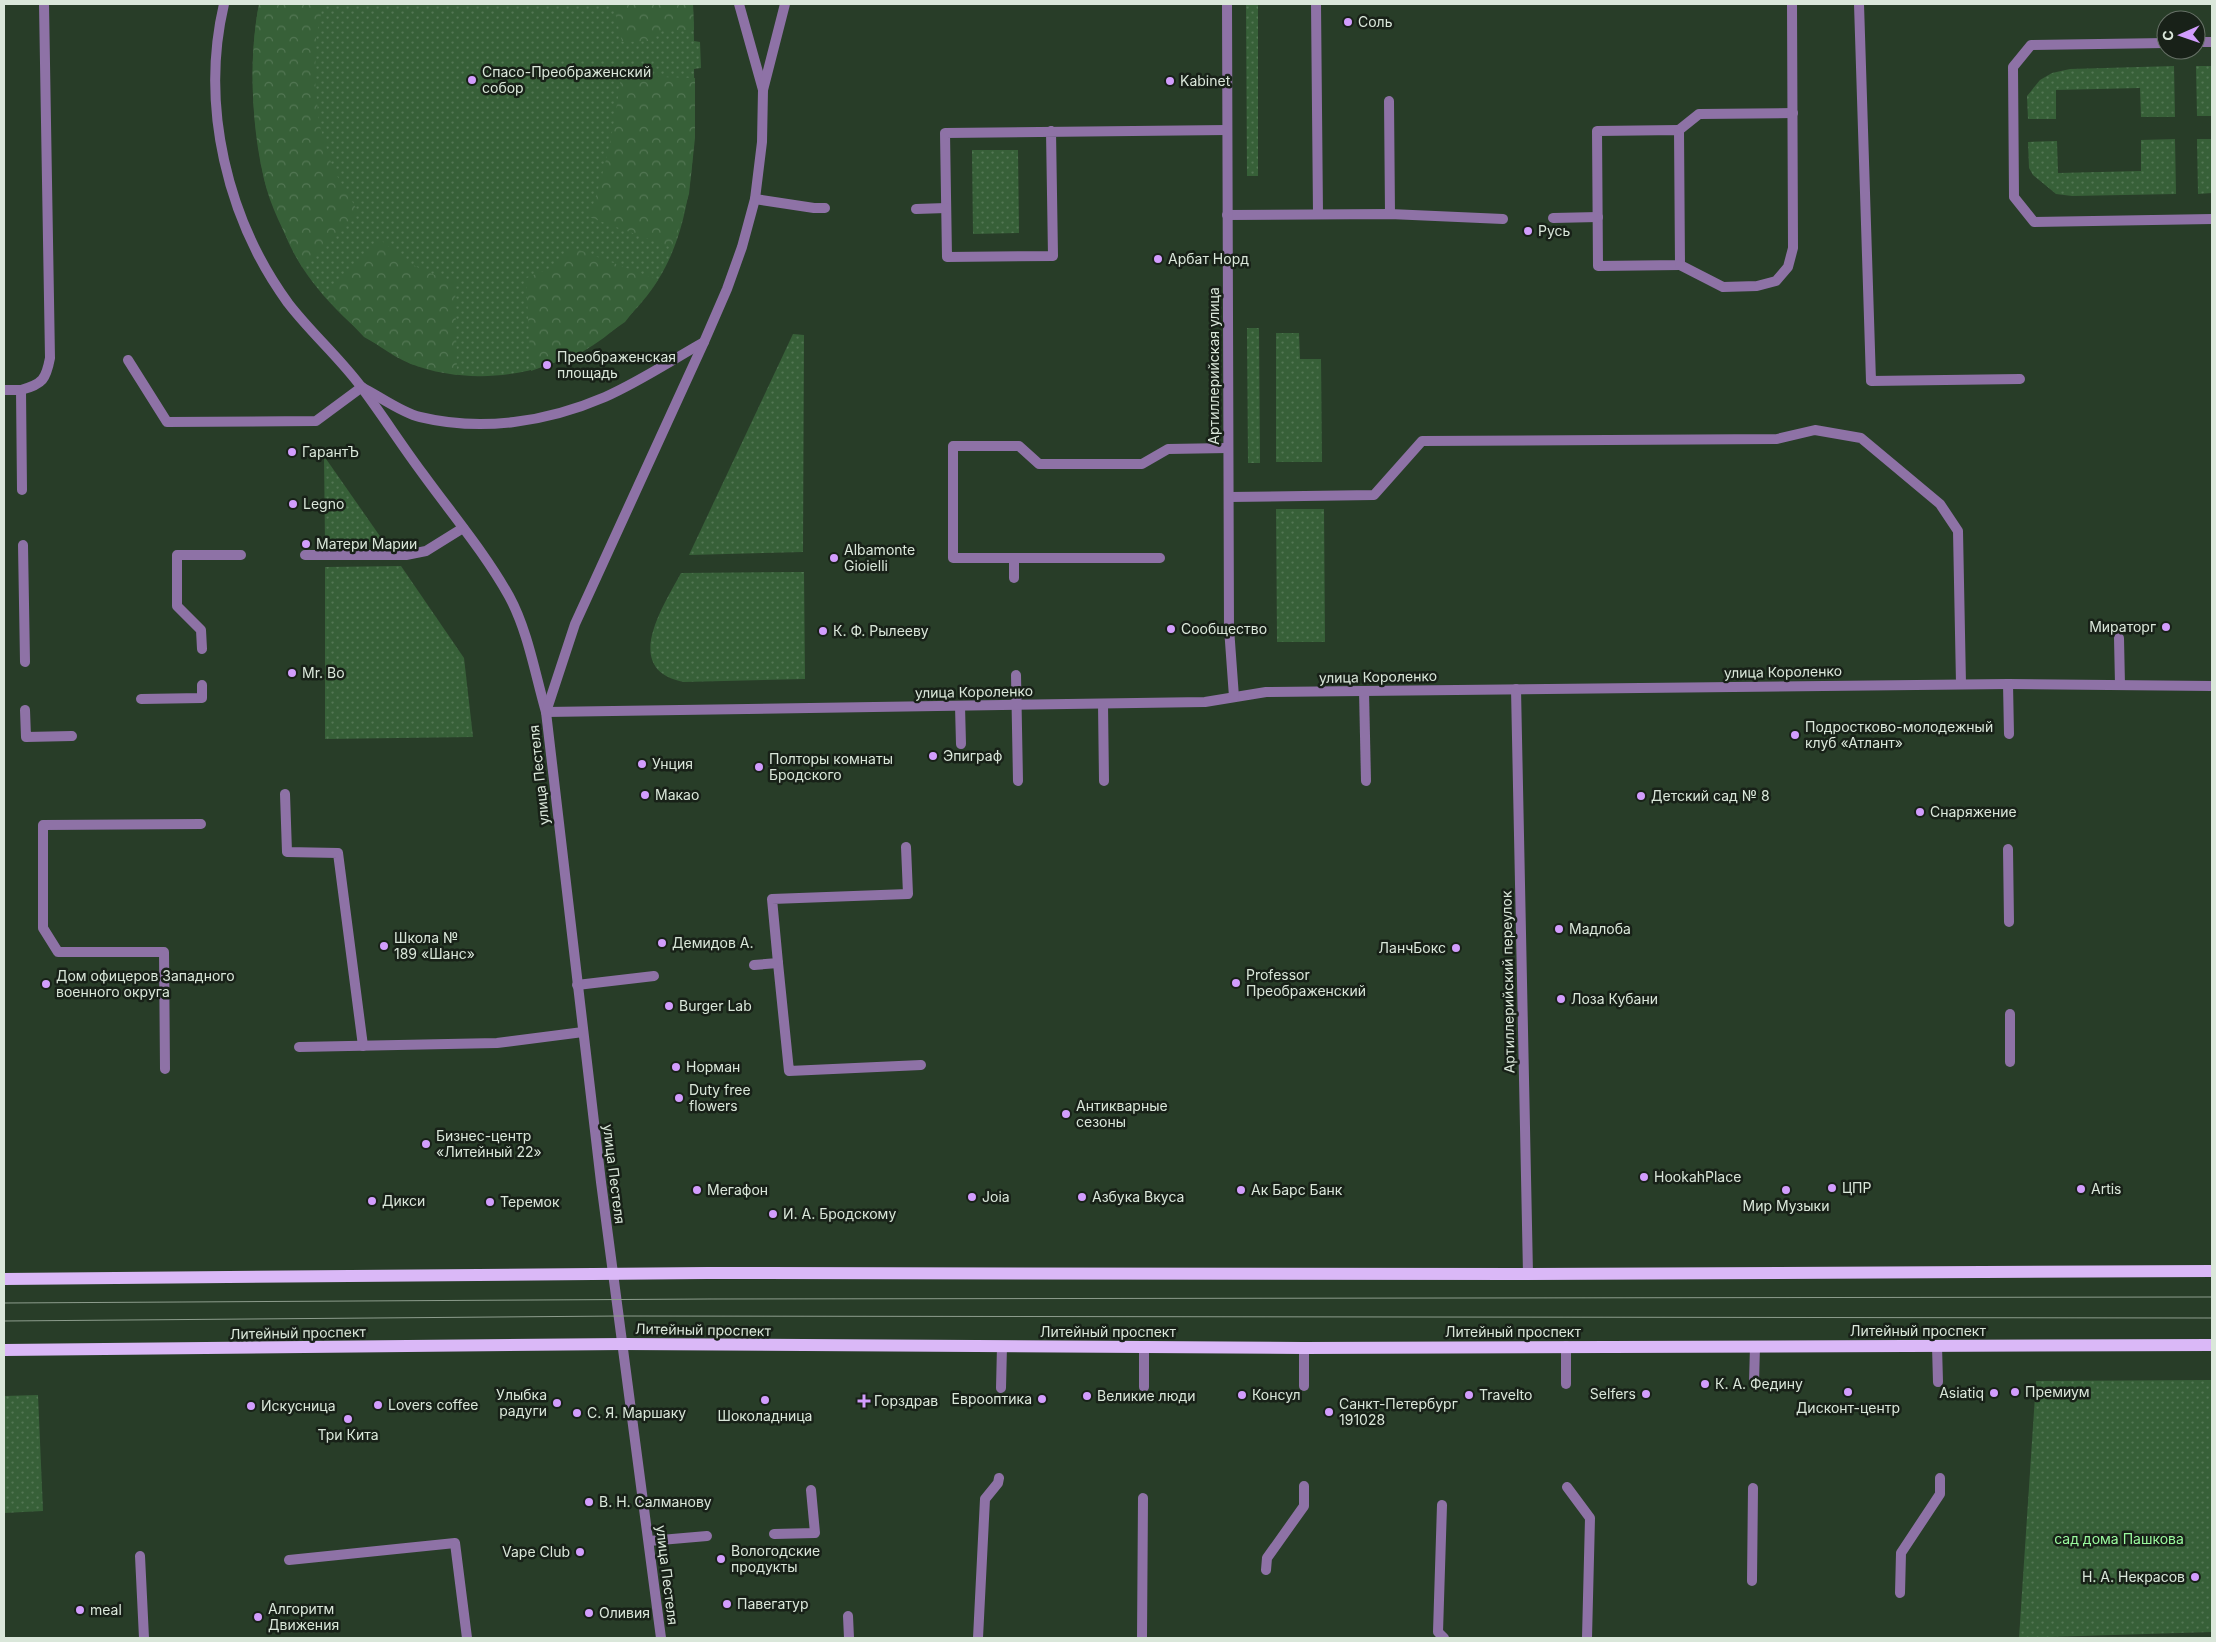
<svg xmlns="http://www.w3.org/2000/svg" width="2216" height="1642" font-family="Inter,sans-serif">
  <defs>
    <pattern id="grass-dots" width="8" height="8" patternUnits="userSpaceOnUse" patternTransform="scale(1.25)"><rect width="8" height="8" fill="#376038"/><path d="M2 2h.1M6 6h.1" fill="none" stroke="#537754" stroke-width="1.8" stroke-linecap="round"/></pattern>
    <pattern id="forest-crowns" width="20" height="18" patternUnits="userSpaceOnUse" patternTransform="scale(1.25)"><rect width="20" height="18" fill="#376038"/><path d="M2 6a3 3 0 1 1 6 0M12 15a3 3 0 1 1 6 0" fill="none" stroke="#537754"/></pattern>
  </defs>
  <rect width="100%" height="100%" fill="#283d28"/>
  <!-- grass -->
  <g fill="url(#grass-dots)">
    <path d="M259 4H693L694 41 700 42 701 68 694 69C695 138 696 219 658 280 640 309 612 335 582 352 571 358 558 361 547 365 506 380 452 380 411 364 371 347 325 303 302 267 290 249 282 228 275 208 271 199 266 188 264 178 252 122 248 60 259 4Z"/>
    <polygon points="1246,4 1258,4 1258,176 1247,176"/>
    <polygon points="2174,66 2175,117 2141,117 2140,88 2056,90 2056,119 2028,119 2027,96 2040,80 2052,73 2070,69"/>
    <polygon points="2196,66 2212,66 2212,116 2197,116"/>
    <polygon points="2175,139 2176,194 2072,196 2056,194 2033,175 2029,168 2028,142 2057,141 2058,173 2141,171 2141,140"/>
    <polygon points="2197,139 2212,139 2212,193 2198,194"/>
    <polygon points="972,150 1018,150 1019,233 973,234"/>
    <polygon points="1247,328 1259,328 1260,463 1248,463"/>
    <polygon points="1276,333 1299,333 1300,359 1321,359 1322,462 1276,462"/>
    <polygon points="793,334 804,335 803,552 689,555"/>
    <polygon points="324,456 384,542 325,542"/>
    <polygon points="1276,509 1324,509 1325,642 1277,642"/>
    <polygon points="401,566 464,658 473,737 325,739 325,567"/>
    <path d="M804 572 805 679 684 682C620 670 664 605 681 573Z"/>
    <polygon points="2212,1380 2212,1632 2019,1638 2036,1381"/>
    <polygon points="38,1395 43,1511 4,1513 4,1396"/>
  </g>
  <!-- forest -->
  <g fill="url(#forest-crowns)">
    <path d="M259 4H323L316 38 315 81 319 123 333 169 359 213 302 267C288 239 271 210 264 179 251 125 249 58 259 4Z"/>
    <polygon points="613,4 693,4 694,30 663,30 649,41 622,42"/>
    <path d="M650 68 659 77 695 78V138L689 194 673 248 589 217C607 166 615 123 622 69Z"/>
    <path d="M380 239C406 263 421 272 455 281L457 375 411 364 364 337 324 295Z"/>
    <polygon points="574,248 658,280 625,322 580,353 531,371 526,278 553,267"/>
  </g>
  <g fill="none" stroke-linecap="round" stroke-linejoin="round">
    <!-- service -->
    <g stroke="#8e72a6" stroke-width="10">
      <polyline points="1316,4 1318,214"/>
      <polyline points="1859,4 1871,381 2020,379"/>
      <polyline points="2196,42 2212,42"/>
      <polyline points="2166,43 2031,45 2013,67 2014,197 2034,222 2212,219"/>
      <polyline points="1389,101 1390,214"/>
      <polygon points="1679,130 1680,265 1598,266 1597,131"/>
      <polyline points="1679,130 1699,114 1793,113"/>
      <polyline points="1051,131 1053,256 947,257 945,133 1227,130"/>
      <polyline points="755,199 814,208 825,208"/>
      <polyline points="916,209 946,208"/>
      <polyline points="1227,215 1390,214 1503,219"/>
      <polyline points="1553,218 1598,217"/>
      <polyline points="1680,265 1723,287 1757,286 1776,281 1788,267 1793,248 1792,4"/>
      <polyline points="128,360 167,422 316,421 362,387"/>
      <polyline points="4,390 21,390 22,490"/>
      <path d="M21 390C43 384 46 379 50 358L44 4"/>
      <polyline points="1229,497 1374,495 1422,441 1777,439 1815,430 1861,438 1940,504 1958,531 1961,684"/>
      <polyline points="23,545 25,662"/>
      <polyline points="305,555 406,555 426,551 463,528"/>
      <polyline points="1014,558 1014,578"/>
      <polyline points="1160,558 953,558 953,446 1019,446 1039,464 1142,464 1168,449 1228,448"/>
      <polyline points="2119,638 2120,685"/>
      <polyline points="202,649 201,630 177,606 177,555 241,555"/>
      <polyline points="1016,675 1018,781"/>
      <polyline points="2008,684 2009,734"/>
      <polyline points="1364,691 1366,781"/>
      <polyline points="141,699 202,698 202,685"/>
      <polyline points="1103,704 1104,781"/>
      <polyline points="960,706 961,744"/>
      <polyline points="25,710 26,737 72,736"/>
      <polyline points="285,794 287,852 338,853 363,1046"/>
      <polyline points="2008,849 2009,922"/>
      <polyline points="778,963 789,1071 921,1065"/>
      <polyline points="754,965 778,963 772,899 908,894 906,847"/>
      <polyline points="577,985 654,976"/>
      <polyline points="2010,1014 2010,1062"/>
      <polyline points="299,1047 497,1043 583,1032"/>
      <polyline points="165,1069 164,952 58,952 43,928 43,825 201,824"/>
      <polyline points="1566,1346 1566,1384"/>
      <polyline points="1937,1346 1938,1382"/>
      <polyline points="1144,1348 1144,1387"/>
      <polyline points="1754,1383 1755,1346"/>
      <polyline points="1304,1386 1304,1348"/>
      <polyline points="1001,1388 1002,1346"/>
      <polyline points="1567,1487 1590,1518 1587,1638"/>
      <polyline points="1442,1505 1438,1632 1444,1638"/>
      <polyline points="774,1534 815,1533 811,1490"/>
      <polyline points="649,1541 707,1536"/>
      <polyline points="140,1556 144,1638"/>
      <polyline points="289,1560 455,1543 467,1638"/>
      <polyline points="1266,1570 1267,1558 1304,1506 1304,1486"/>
      <polyline points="1752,1581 1753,1488"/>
      <polyline points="1900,1593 1901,1553 1940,1494 1940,1478"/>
      <polyline points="848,1616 849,1638"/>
      <polyline points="978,1638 985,1499 998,1483 999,1478"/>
      <polyline points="1142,1638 1143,1498"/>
    </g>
    <!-- minor -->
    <g stroke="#8e72a6" stroke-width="10">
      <path d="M224 4C200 106 227 219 288 303 311 333 340 358 362 388 383 416 402 446 423 474 452 514 485 553 509 596 528 631 535 674 546 712L1205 702 1266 692 2008 684 2212 686"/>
      <polyline points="739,4 763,90"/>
      <polyline points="1227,4 1229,628 1234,697"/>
      <path d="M363 388C379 396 402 413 420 417 482 432 547 422 605 397 639 382 672 360 704 342"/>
      <polyline points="1516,689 1528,1274"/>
    </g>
    <!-- tertiary -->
    <polyline stroke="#8e72a6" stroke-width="10" points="661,1638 601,1182 546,712 575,624 704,342 727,289 742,247 755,199 762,142 763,90 785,4"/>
    <!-- primary -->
    <g stroke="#dab8f7" stroke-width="12">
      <polyline points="4,1279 707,1273 1528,1274 2212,1271"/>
      <polyline points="4,1350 623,1344 1304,1348 2212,1345"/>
    </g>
    <!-- tram -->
    <g stroke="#8d9d8d" stroke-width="1">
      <polyline points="4,1303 708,1299 2212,1297"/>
      <polyline points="4,1321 619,1316 2212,1318"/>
    </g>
  </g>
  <!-- markers -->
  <g fill="#d29dfd" stroke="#182118" stroke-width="2">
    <circle cx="1348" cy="22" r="5"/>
    <circle cx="472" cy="80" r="5"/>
    <circle cx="1170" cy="81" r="5"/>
    <circle cx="1528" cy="231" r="5"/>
    <circle cx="1158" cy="259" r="5"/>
    <circle cx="547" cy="365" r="5"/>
    <circle cx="292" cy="452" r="5"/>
    <circle cx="293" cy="504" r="5"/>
    <circle cx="306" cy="544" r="5"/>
    <circle cx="834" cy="558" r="5"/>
    <circle cx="2166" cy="627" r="5"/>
    <circle cx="1171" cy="629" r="5"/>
    <circle cx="823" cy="631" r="5"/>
    <circle cx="292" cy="673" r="5"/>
    <circle cx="1795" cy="735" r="5"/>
    <circle cx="933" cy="756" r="5"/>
    <circle cx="642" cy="764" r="5"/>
    <circle cx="759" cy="767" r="5"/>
    <circle cx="645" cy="795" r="5"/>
    <circle cx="1641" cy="796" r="5"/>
    <circle cx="1920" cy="812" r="5"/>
    <circle cx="1559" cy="929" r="5"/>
    <circle cx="662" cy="943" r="5"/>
    <circle cx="384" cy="946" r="5"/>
    <circle cx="1456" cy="948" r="5"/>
    <circle cx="1236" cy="983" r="5"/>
    <circle cx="46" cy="984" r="5"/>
    <circle cx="1561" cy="999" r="5"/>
    <circle cx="669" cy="1006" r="5"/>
    <circle cx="676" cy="1067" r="5"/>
    <circle cx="679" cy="1098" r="5"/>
    <circle cx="1066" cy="1114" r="5"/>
    <circle cx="426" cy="1144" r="5"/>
    <circle cx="1644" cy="1177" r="5"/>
    <circle cx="1832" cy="1188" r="5"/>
    <circle cx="2081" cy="1189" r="5"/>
    <circle cx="697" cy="1190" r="5"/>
    <circle cx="1241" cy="1190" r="5"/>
    <circle cx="1786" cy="1190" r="5"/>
    <circle cx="972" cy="1197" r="5"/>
    <circle cx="1082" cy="1197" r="5"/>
    <circle cx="372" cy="1201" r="5"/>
    <circle cx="490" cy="1202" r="5"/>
    <circle cx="773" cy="1214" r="5"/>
    <circle cx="1705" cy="1384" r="5"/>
    <circle cx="1848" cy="1392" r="5"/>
    <circle cx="2015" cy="1392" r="5"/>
    <circle cx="1994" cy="1393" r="5"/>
    <circle cx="1646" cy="1394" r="5"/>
    <circle cx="1242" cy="1395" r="5"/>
    <circle cx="1469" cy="1395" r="5"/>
    <circle cx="1087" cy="1396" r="5"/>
    <circle cx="1042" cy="1399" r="5"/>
    <circle cx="765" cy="1400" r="5"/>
    <path d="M861.5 1393.5h5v5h5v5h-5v5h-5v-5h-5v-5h5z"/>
    <circle cx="557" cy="1403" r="5"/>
    <circle cx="378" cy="1405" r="5"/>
    <circle cx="251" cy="1406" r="5"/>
    <circle cx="1329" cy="1412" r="5"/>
    <circle cx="577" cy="1413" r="5"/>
    <circle cx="348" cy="1419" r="5"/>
    <circle cx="589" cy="1502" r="5"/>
    <circle cx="580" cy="1552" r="5"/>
    <circle cx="721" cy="1559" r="5"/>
    <circle cx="2195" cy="1577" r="5"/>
    <circle cx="727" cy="1604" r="5"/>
    <circle cx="80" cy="1610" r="5"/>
    <circle cx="589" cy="1613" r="5"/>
    <circle cx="258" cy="1617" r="5"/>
  </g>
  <g text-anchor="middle" stroke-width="5" stroke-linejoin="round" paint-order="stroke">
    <!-- poi labels -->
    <g font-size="14" fill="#dae7da" stroke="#182118" text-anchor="start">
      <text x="1358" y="27">Соль</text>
      <text x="482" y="77">Спасо-Преображенский<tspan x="482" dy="16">собор</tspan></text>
      <text x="1180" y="86">Kabinet</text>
      <text x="1538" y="236">Русь</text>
      <text x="1168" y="264">Арбат Норд</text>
      <text x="557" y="362">Преображенская<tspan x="557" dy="16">площадь</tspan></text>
      <text x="302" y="457">ГарантЪ</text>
      <text x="303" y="509">Legno</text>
      <text x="316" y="549">Матери Марии</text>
      <text x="844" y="555">Albamonte<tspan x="844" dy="16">Gioielli</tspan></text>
      <text x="2156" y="632" text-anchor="end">Мираторг</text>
      <text x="1181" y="634">Сообщество</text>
      <text x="833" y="636">К. Ф. Рылееву</text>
      <text x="302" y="678">Mr. Bo</text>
      <text x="1805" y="732">Подростково-молодежный<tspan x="1805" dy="16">клуб «Атлант»</tspan></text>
      <text x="943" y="761">Эпиграф</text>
      <text x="769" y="764">Полторы комнаты<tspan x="769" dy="16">Бродского</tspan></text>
      <text x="652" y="769">Унция</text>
      <text x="655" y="800">Макао</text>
      <text x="1651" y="801">Детский сад № 8</text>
      <text x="1930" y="817">Снаряжение</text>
      <text x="1569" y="934">Мадлоба</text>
      <text x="394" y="943">Школа №<tspan x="394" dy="16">189 «Шанс»</tspan></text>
      <text x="672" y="948">Демидов А.</text>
      <text x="1446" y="953" text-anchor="end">ЛанчБокс</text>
      <text x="1246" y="980">Professor<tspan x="1246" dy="16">Преображенский</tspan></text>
      <text x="56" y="981">Дом офицеров Западного<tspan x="56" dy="16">военного округа</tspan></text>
      <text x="1571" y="1004">Лоза Кубани</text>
      <text x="679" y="1011">Burger Lab</text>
      <text x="686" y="1072">Норман</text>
      <text x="689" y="1095">Duty free<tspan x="689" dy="16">flowers</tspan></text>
      <text x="1076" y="1111">Антикварные<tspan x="1076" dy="16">сезоны</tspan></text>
      <text x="436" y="1141">Бизнес-центр<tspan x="436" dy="16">«Литейный 22»</tspan></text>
      <text x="1654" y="1182">HookahPlace</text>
      <text x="1842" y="1193">ЦПР</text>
      <text x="2091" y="1194">Artis</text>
      <text x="707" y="1195">Мегафон</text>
      <text x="1251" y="1195">Ак Барс Банк</text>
      <text x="982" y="1202">Joia</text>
      <text x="1092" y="1202">Азбука Вкуса</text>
      <text x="382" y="1206">Дикси</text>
      <text x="500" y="1207">Теремок</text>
      <text x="1786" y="1211" text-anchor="middle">Мир Музыки</text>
      <text x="783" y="1219">И. А. Бродскому</text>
      <text x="1715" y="1389">К. А. Федину</text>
      <text x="2025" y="1397">Премиум</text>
      <text x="1984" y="1398" text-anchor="end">Asiatiq</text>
      <text x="1636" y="1399" text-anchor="end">Selfers</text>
      <text x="547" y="1400" text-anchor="end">Улыбка<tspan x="547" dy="16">радуги</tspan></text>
      <text x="1252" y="1400">Консул</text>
      <text x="1479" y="1400">Travelto</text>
      <text x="1097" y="1401">Великие люди</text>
      <text x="1032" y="1404" text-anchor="end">Еврооптика</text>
      <text x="874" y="1406">Горздрав</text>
      <text x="1339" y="1409">Санкт-Петербург<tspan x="1339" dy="16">191028</tspan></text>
      <text x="388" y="1410">Lovers coffee</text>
      <text x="261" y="1411">Искусница</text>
      <text x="1848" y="1413" text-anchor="middle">Дисконт-центр</text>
      <text x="587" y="1418">С. Я. Маршаку</text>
      <text x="765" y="1421" text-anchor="middle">Шоколадница</text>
      <text x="348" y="1440" text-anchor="middle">Три Кита</text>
      <text x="599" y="1507">В. Н. Салманову</text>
      <text x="731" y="1556">Вологодские<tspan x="731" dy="16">продукты</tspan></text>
      <text x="570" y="1557" text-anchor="end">Vape Club</text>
      <text x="2185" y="1582" text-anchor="end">Н. А. Некрасов</text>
      <text x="737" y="1609">Павегатур</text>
      <text x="268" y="1614">Алгоритм<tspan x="268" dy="16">Движения</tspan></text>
      <text x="90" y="1615">meal</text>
      <text x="599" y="1618">Оливия</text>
    </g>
    <!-- street labels -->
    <g font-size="14" fill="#dae7da" stroke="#182118">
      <text transform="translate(1214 366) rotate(-90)" y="5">Артиллерийская улица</text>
      <text transform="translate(1783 672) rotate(-1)" y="5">улица Короленко</text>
      <text transform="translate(1378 677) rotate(-1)" y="5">улица Короленко</text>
      <text transform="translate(974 692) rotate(-1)" y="5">улица Короленко</text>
      <text transform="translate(539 775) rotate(-96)" y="5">улица Пестеля</text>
      <text transform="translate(1508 982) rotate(-91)" y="5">Артиллерийский переулок</text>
      <text transform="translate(614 1174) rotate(83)" y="5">улица Пестеля</text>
      <text transform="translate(703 1330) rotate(1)" y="5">Литейный проспект</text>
      <text x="1918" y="1336">Литейный проспект</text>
      <text x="1108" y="1337">Литейный проспект</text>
      <text x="1513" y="1337">Литейный проспект</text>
      <text transform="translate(298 1333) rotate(-1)" y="5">Литейный проспект</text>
      <text transform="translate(667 1575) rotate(83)" y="5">улица Пестеля</text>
    </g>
    <!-- park labels -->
    <g font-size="14" fill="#9bfb9f" stroke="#182118">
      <text x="2119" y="1544">сад дома Пашкова</text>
    </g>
  </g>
  <!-- border -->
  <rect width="2216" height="1642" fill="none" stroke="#dae7da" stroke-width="10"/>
  <!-- north arrow -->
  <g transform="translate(2181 35) rotate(268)"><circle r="24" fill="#182118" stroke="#667066"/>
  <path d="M0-4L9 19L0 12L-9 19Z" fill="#d29dfd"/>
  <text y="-8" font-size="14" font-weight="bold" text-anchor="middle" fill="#dae7da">С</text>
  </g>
</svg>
